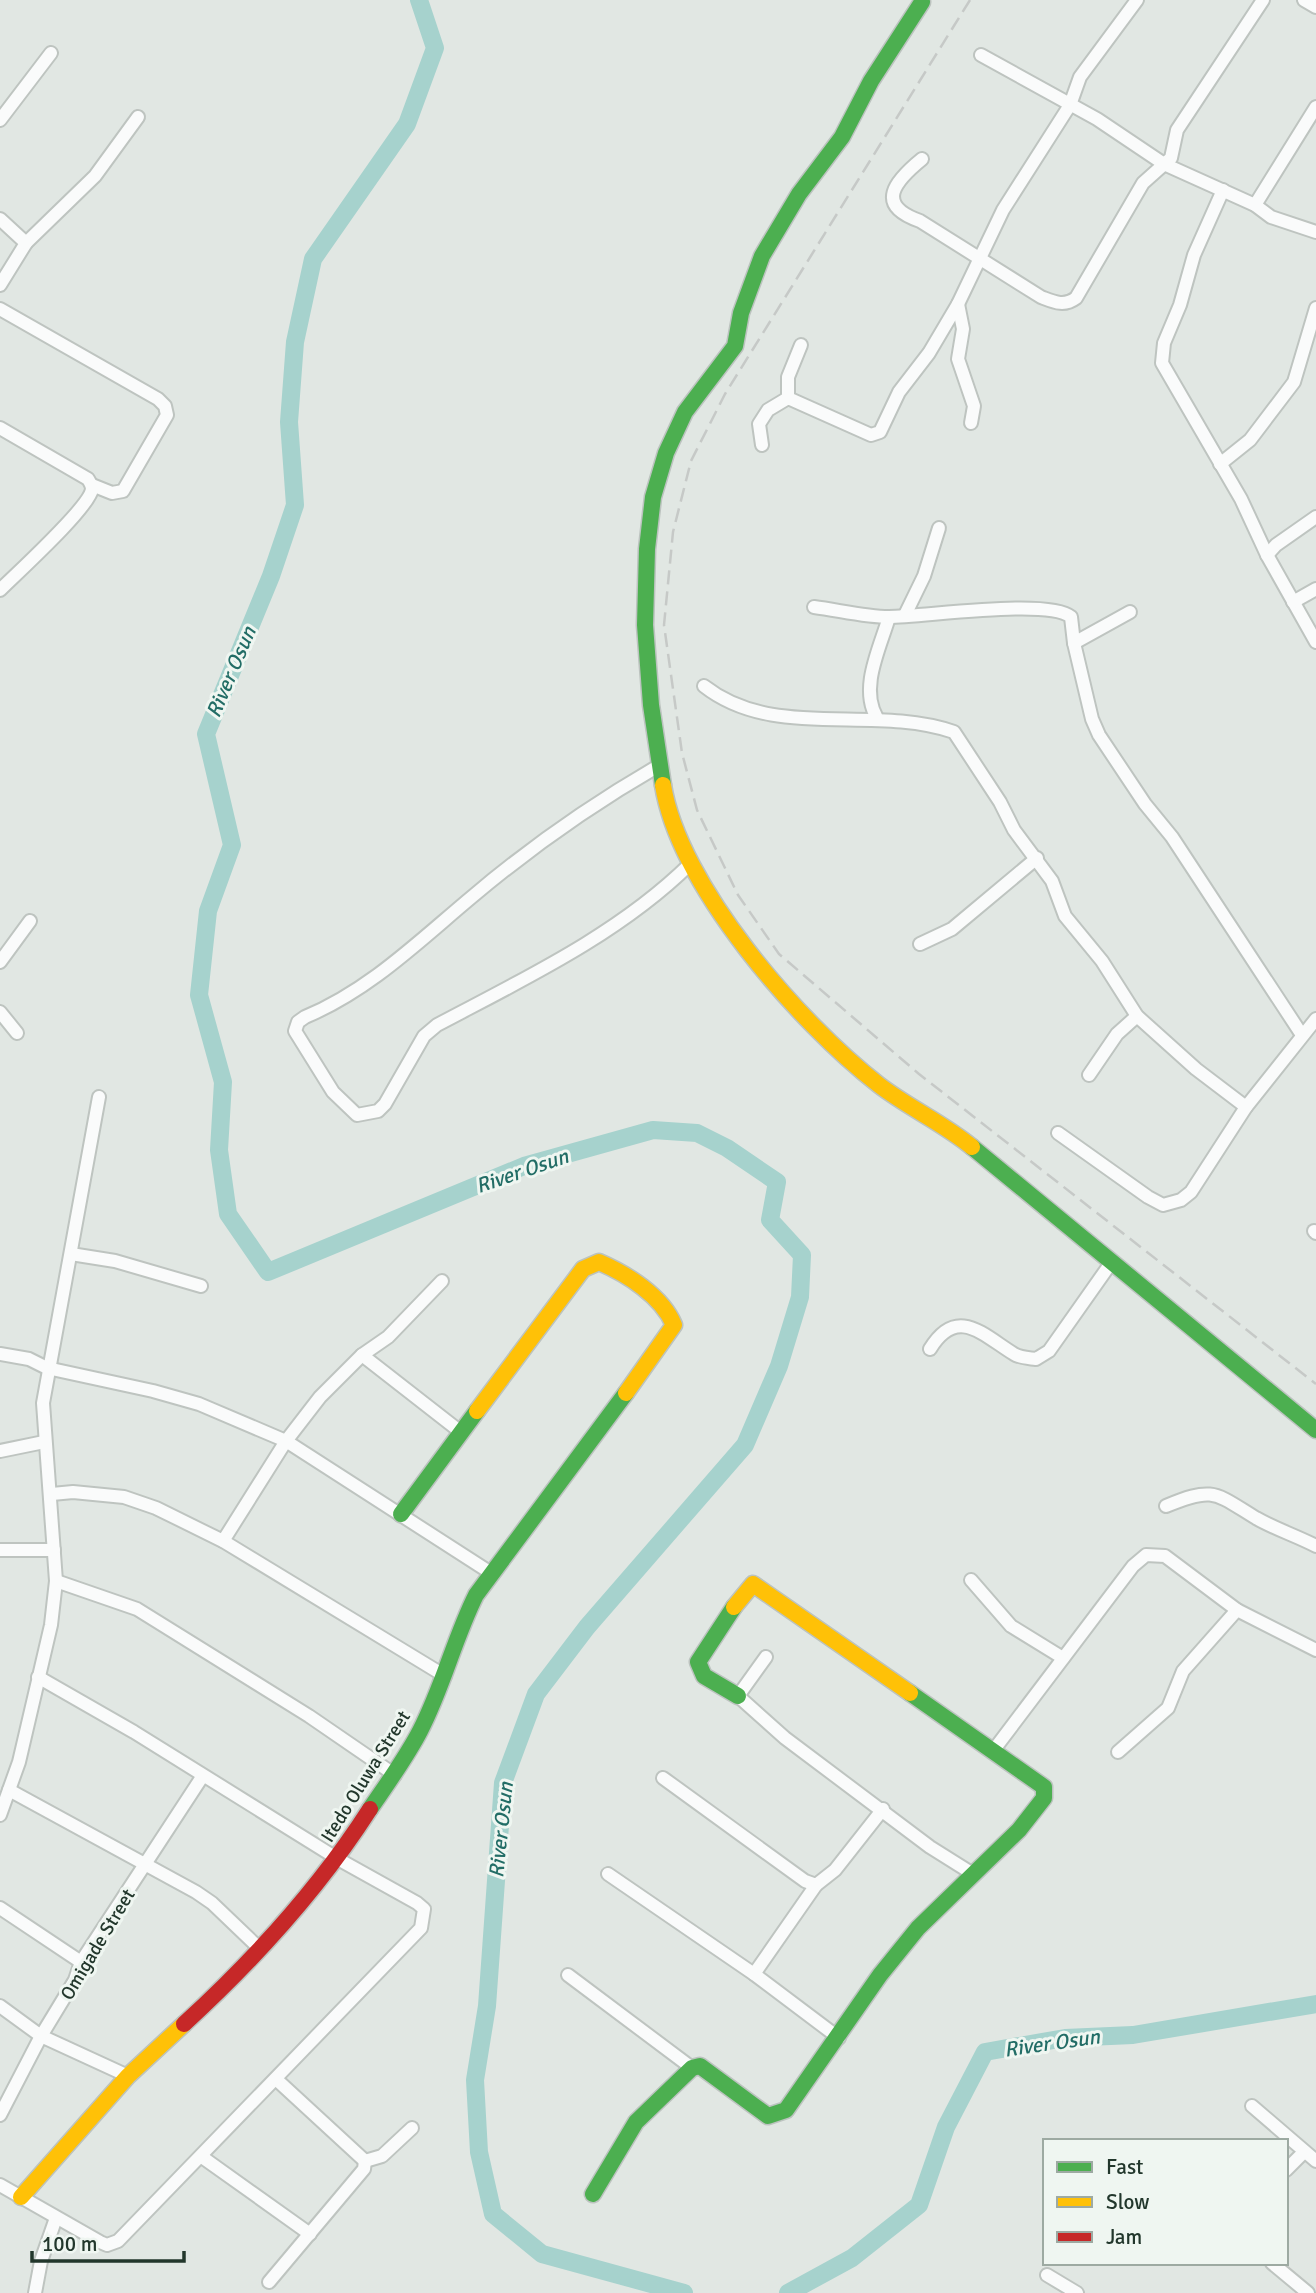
<svg xmlns="http://www.w3.org/2000/svg" width="1316" height="2293" font-family="Signika,sans-serif">
  <rect width="100%" height="100%" fill="#e1e7e3"/>
  <g fill="none" stroke-linecap="round" stroke-linejoin="round">
    <!-- river -->
    <g stroke="#a6d2cd" stroke-width="18">
      <polyline points="419,0 435,48 407,124 313,259 295,342 289,422 295,505 271,576 206,734 232,845 208,911 199,995 223,1082 219,1150 228,1214 268,1272 524,1166 653,1130 697,1133 727,1148 777,1182 770,1220 802,1255 800,1297 779,1366 745,1445 587,1627 536,1694 503,1783 487,2006 475,2080 479,2152 493,2214 542,2254 684,2293"/>
      <polyline points="788,2293 852,2258 919,2205 946,2127 985,2052 1065,2038 1133,2035 1316,2004"/>
    </g>
    <!-- street casing -->
    <g stroke="#bec4c0" stroke-width="16">
      <g id="street">
        <polyline points="1304,0 1316,7"/>
        <polyline points="981,55 1097,119 1164,164 1255,205 1271,217 1316,232"/>
        <polyline points="0,120 51,53"/>
        <path d="M922 159C895 181 874 205 920 221L1041 297C1054 302 1064 307 1076 298L1143 183 1171 158 1177 130 1263 0"/>
        <polyline points="1223,190 1194,255 1180,305 1164,343 1162,363 1241,499 1267,555 1316,642"/>
        <polyline points="1255,205 1316,107"/>
        <polyline points="0,219 26,243 0,285"/>
        <polyline points="26,243 95,176 138,117"/>
        <polyline points="958,304 963,329 958,359 974,406 971,423"/>
        <polyline points="0,309 158,399 165,406 167,415 123,491 112,493 92,485"/>
        <polyline points="788,398 788,377 801,345"/>
        <path d="M0 428 88 479C90 483 92 485 92 489 90 507 16 574 0 590"/>
        <polyline points="762,445 759,424 768,410 788,398 871,435 880,432 899,392 929,353 958,304 1003,210 1070,105 1080,77 1137,0"/>
        <polyline points="1220,464 1250,440 1294,382 1316,308"/>
        <polyline points="1267,555 1276,545 1316,517"/>
        <polyline points="1293,602 1316,589"/>
        <path d="M814 607C838 610 865 617 889 617 924 617 1048 598 1071 617L1074 643 1092 719 1099 735 1145 804 1172 837 1302 1035"/>
        <polyline points="905,615 924,576 939,528"/>
        <polyline points="1074,643 1130,612"/>
        <path d="M704 686C774 741 872 704 954 732L1000 802 1014 830 1052 881 1065 916 1102 961 1137 1016 1196 1069 1246 1107"/>
        <path d="M877 718C859 688 880 648 889 617"/>
        <path d="M660 765C594 803 531 847 473 896 420 940 370 990 305 1017L298 1022 295 1031 333 1092 357 1115 378 1111 385 1104 424 1036 437 1025C524 979 619 934 690 864"/>
        <polyline points="920,944 952,929 1037,858"/>
        <polyline points="0,962 30,921"/>
        <polyline points="0,1012 17,1033"/>
        <polyline points="1089,1075 1117,1034 1137,1016"/>
        <polyline points="1058,1133 1148,1197 1163,1205 1181,1200 1191,1192 1246,1107 1316,1019"/>
        <polyline points="1314,1231 1316,1233"/>
        <polyline points="71,1254 115,1261 201,1286"/>
        <path d="M930 1349C957 1305 983 1335 1014 1354 1020 1358 1029 1358 1036 1359L1049 1351 1111 1263"/>
        <polyline points="0,1354 29,1359 47,1368 153,1391 199,1404 286,1441 491,1573"/>
        <polyline points="362,1355 462,1433"/>
        <polyline points="0,1451 44,1442"/>
        <polyline points="52,1494 73,1492 124,1497 156,1508 223,1541 445,1676"/>
        <path d="M1166 1506C1214 1486 1215 1493 1256 1518 1275 1529 1297 1536 1316 1546"/>
        <polyline points="223,1541 286,1441 320,1397 362,1355 388,1337 442,1281"/>
        <polyline points="0,1550 54,1550"/>
        <polyline points="971,1580 1011,1626 1063,1658"/>
        <polyline points="56,1581 137,1609 309,1716 395,1775"/>
        <polyline points="766,1657 738,1696 785,1738 930,1847 973,1874"/>
        <polyline points="993,1751 1133,1566 1146,1555 1165,1556 1237,1610 1316,1650"/>
        <polyline points="1118,1752 1168,1708 1183,1671 1237,1610"/>
        <polyline points="663,1778 805,1881 816,1885 835,1870 883,1809"/>
        <polyline points="9,1790 196,1892 212,1903 259,1948"/>
        <polyline points="0,1815 19,1762 51,1625 56,1581 43,1403 99,1097"/>
        <polyline points="608,1874 754,1974"/>
        <polyline points="816,1885 754,1974 839,2038"/>
        <polyline points="0,1908 81,1962"/>
        <polyline points="568,1975 692,2068"/>
        <polyline points="0,2006 41,2036 128,2076"/>
        <polyline points="277,2080 365,2161"/>
        <polyline points="1252,2106 1316,2161"/>
        <polyline points="0,2115 41,2036 75,1980 81,1962 202,1777"/>
        <polyline points="202,2157 310,2234"/>
        <polyline points="365,2161 382,2156 412,2128"/>
        <polyline points="1286,2170 1304,2152"/>
        <polyline points="0,2185 100,2242 107,2245 118,2241 421,1928 424,1909 417,1903 338,1859 134,1732 38,1677"/>
        <polyline points="1272,2263 1308,2293"/>
        <polyline points="1047,2275 1077,2293"/>
        <polyline points="269,2282 364,2169 365,2161"/>
        <polyline points="35,2293 41,2261 56,2218"/>
      </g>
    </g>
    <!-- fast casing -->
    <g stroke="#bcc3bf" stroke-width="19">
      <g id="fast">
        <polyline points="663,785 651,705 645,625 647,549 653,497 666,453 685,412 735,346 741,313 762,256 799,194 842,137 871,81 922,2"/>
        <polyline points="972,1147 1316,1430"/>
        <polyline points="401,1514 477,1411"/>
        <polyline points="734,1607 698,1662 704,1676 738,1696"/>
        <path d="M370 1809C387 1784 406 1758 420 1731 443 1687 454 1639 476 1595L626 1393"/>
        <polyline points="593,2194 636,2122 692,2068 700,2066 768,2116 786,2110 880,1975 918,1928 1019,1830 1044,1798 1044,1787 910,1693"/>
      </g>
    </g>
    <!-- slow casing -->
    <g stroke="#bcc3bf" stroke-width="19">
      <g id="slow">
        <path d="M663 785C679 886 799 1023 879 1085 909 1108 943 1123 972 1147"/>
        <path d="M477 1411 583 1269 599 1262C627 1274 662 1296 674 1325L626 1393"/>
        <polyline points="734,1607 753,1584 910,1693"/>
        <polyline points="21,2197 128,2076 184,2024"/>
      </g>
    </g>
    <!-- jam casing -->
    <g stroke="#bcc3bf" stroke-width="19">
      <path id="jam" d="M184 2024C255 1959 318 1890 370 1809"/>
    </g>
    <!-- street -->
    <use href="#street" stroke="#fafbfb" stroke-width="12"/>
    <!-- fast -->
    <use href="#fast" stroke="#4caf50" stroke-width="16"/>
    <!-- slow -->
    <use href="#slow" stroke="#ffc107" stroke-width="16"/>
    <!-- jam -->
    <use href="#jam" stroke="#c62828" stroke-width="16"/>
    <!-- rail -->
    <polyline stroke="#c6c9c7" stroke-width="2.5" stroke-dasharray="14 7" stroke-linecap="butt" points="970,0 725,394 691,461 673,532 664,625 682,753 697,810 738,895 779,954 919,1074 1316,1384"/>
  </g>
  <g text-anchor="middle" stroke-width="6" stroke-linejoin="round" paint-order="stroke">
    <!-- street labels -->
    <g font-size="19" fill="#22372c" stroke="#eff6f1">
      <text transform="translate(365 1776) rotate(-58)" y="7">Itedo Oluwa Street</text>
      <text transform="translate(97 1944) rotate(-59)" y="7">Omigade Street</text>
    </g>
    <!-- water labels -->
    <g font-size="21" font-style="italic" fill="#226d66" stroke="#eff6f1">
      <text transform="translate(231 672) rotate(-67)" y="7">River Osun</text>
      <text transform="translate(522 1171) rotate(-19)" y="7">River Osun</text>
      <text transform="translate(501 1830) rotate(-84)" y="7">River Osun</text>
      <text transform="translate(1052 2043) rotate(-8)" y="7">River Osun</text>
    </g>
  </g>
  <!-- legend -->
  <rect x="1043" y="2139" width="245" height="126" fill="#eff6f1" stroke="#9daaa2" stroke-width="2"/>
  <rect x="1057" y="2162" width="35" height="10" fill="#4caf50" stroke="#9daaa2" stroke-width="2"/>
  <text x="1106" y="2174" font-size="21" fill="#22372c">Fast</text>
  <rect x="1057" y="2197" width="35" height="10" fill="#ffc107" stroke="#9daaa2" stroke-width="2"/>
  <text x="1106" y="2209" font-size="21" fill="#22372c">Slow</text>
  <rect x="1057" y="2232" width="35" height="10" fill="#c62828" stroke="#9daaa2" stroke-width="2"/>
  <text x="1106" y="2244" font-size="21" fill="#22372c">Jam</text>
  <!-- scale -->
  <path d="M32 2251v10h152v-10" fill="none" stroke="#22372c" stroke-width="3.5"/>
  <text x="42" y="2251" font-size="21" fill="#22372c" stroke="#eff6f1" stroke-width="5" paint-order="stroke">100 m</text>
</svg>
